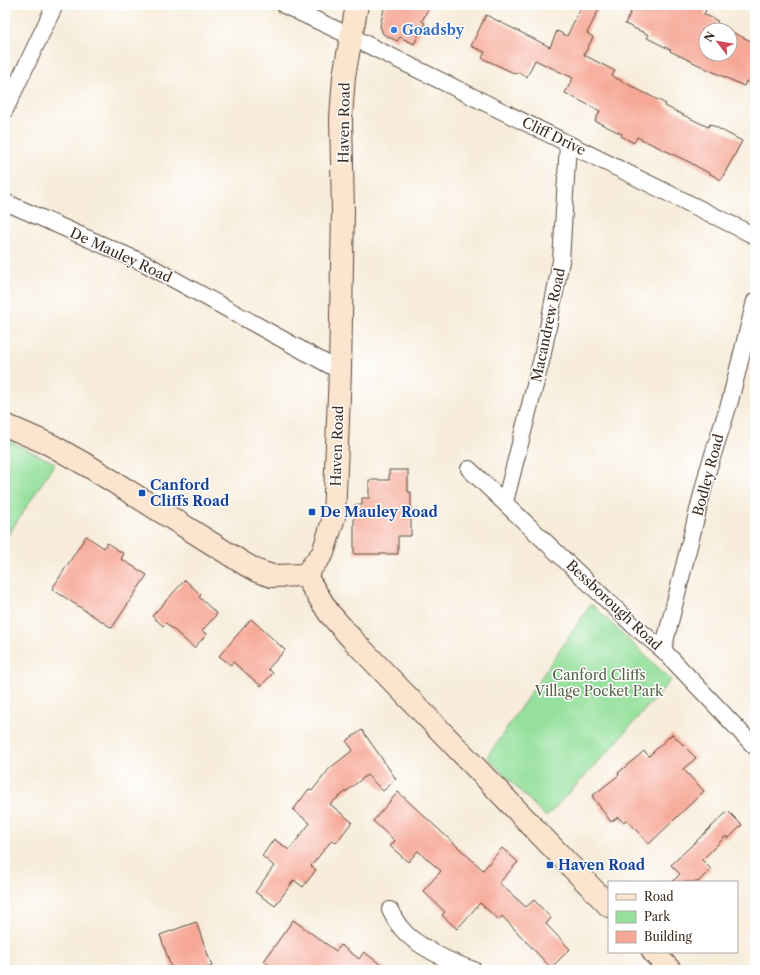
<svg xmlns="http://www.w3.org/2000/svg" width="760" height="975" font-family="'Libre Caslon Text',serif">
  <rect width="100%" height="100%" fill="#fff"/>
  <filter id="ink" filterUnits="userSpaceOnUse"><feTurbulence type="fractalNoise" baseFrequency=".025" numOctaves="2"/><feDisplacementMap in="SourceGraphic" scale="8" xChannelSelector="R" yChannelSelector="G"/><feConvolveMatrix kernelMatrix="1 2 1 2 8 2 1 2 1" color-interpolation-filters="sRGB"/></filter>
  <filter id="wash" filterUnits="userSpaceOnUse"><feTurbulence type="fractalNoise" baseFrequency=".012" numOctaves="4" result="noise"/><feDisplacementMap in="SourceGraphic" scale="16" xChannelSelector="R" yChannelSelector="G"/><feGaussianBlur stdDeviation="0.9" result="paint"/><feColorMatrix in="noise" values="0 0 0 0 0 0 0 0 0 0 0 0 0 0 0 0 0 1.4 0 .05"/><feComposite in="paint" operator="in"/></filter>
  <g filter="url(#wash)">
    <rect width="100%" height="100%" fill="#f7ecda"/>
    <!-- green -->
    <g fill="#95e09c" stroke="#68855d">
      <polygon points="5,439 55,463 5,540"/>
      <polygon points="591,604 671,680 615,744 546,817 487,757"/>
      <polygon points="5,962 21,970 5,970"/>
    </g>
    <g id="blocks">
      <!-- building -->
      <g fill="#f6a795">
        <polygon points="385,5 430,5 422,21 425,23 414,44 400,37 397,41 383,34 380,26"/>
        <polygon points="582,5 601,5 587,33 593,37 584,55 615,71 612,76 666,104 665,106 708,127 710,124 742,141 721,180 689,162 637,137 634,143 621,136 622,134 595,121 600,111 565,93 573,78 535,60 527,77 517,72 516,74 482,58 485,52 471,46 486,15 550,47 557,31 567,36"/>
        <polygon points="634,5 696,5 706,10 704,14 718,21 716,24 729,30 706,30 706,54 730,54 730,31 755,43 755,86 746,81 744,86 705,68 670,51 671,50 647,38 649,35 625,24"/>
        <polygon points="389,470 408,470 408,492 411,492 411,536 398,536 398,554 354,554 354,505 362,505 362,498 369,498 369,480 389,480"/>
        <polygon points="86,536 104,548 107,543 124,554 121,559 147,575 112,628 52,589"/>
        <polygon points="185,580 201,595 199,597 217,614 202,631 207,634 194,648 166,623 163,626 152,616"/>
        <polygon points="251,619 285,650 268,669 273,673 261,686 233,662 231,665 219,656"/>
        <polygon points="362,730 396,779 383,791 367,775 330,804 352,822 336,843 332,840 311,866 316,870 303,887 294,880 275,906 255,892 274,866 262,856 274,839 289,850 310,823 293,810 309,789 312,791 330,768 353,750 346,741"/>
        <polygon points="672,734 696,758 683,769 704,791 649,844 627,820 623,822 618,817 611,822 592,796 619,775 618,773 644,751 649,756"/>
        <polygon points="398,792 483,870 502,848 518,862 499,883 526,907 534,900 551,918 546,924 570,949 551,968 502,916 499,920 480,903 457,929 442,915 445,912 423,891 441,871 418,851 408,862 390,846 395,841 373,821"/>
        <polygon points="728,811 742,825 728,839 726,836 702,860 711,869 698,882 672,882 680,874 671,865"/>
        <polygon points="293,920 336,951 341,945 359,959 364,952 388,970 276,970 264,961"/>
        <polygon points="196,922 212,966 202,970 172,970 160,935"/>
      </g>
    </g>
  </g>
  <g filter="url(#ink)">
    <use href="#blocks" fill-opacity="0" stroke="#57473a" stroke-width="1"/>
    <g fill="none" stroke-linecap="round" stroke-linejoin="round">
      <!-- street casing -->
      <g stroke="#57473a" stroke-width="18">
        <g id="street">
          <polyline points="284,5 352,37 755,236"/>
          <polyline points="5,110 55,5"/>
          <polyline points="5,202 144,263 340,371"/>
          <polyline points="469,469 634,626 663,650 755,747"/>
          <polyline points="505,502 542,358 561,261 568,144"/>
          <polyline points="663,650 708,470 730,401 755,301"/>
          <path d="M390 910C393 916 397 923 401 928 415 946 452 963 474 970"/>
        </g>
      </g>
      <!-- secondary casing -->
      <g stroke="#57473a" stroke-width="24">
        <g id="secondary">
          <polyline points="5,425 51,445 90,467 243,563 257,571 272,576 305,575"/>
          <polyline points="305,575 323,553 334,517 340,371 343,211 341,118 344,76 357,5"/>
          <polyline points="305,575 329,613 352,639 609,906"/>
          <polyline points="653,952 670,970"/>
        </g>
      </g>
      <!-- street -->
      <use href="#street" stroke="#fff" stroke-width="16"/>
      <!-- secondary -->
      <use href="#secondary" stroke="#fce5cf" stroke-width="22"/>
    </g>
  </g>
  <!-- markers -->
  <circle fill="#3f7fe0" stroke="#fff" stroke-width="1.5" cx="394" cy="30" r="4"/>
  <g fill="#1a4fb4" stroke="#fff" stroke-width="1.5">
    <rect x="138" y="489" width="8" height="8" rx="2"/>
    <rect x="308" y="508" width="8" height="8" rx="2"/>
    <rect x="546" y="861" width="8" height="8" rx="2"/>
  </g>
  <g text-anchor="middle" stroke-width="3" stroke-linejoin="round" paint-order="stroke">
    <!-- shop labels -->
    <g font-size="14" font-weight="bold" fill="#366cbe" stroke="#fff" text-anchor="start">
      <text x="402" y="35">Goadsby</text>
    </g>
    <!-- street labels -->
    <g font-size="14" fill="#3b2a1e" stroke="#fff">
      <text transform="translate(344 123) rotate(-89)" y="5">Haven Road</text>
      <text transform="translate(554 136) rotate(26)" y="5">Cliff Drive</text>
      <text transform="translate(121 255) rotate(25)" y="5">De Mauley Road</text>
      <text transform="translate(548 325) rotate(-78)" y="5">Macandrew Road</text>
      <text transform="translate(337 446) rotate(-88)" y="5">Haven Road</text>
      <text transform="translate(708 475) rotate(-75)" y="5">Bodley Road</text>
      <text transform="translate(614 605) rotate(43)" y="5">Bessborough Road</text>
    </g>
    <!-- transit labels -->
    <g font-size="14" font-weight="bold" fill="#164399" stroke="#fff" text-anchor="start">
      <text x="150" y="490">Canford<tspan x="150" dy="16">Cliffs Road</tspan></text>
      <text x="320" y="517">De Mauley Road</text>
      <text x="558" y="870">Haven Road</text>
    </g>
    <!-- park labels -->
    <g font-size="14" fill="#566144" stroke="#fff">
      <text x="599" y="680">Canford Cliffs<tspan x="599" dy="16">Village Pocket Park</tspan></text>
    </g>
  </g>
  <!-- margin -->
  <rect width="760" height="975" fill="none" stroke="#fff" stroke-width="20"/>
  <!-- legend -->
  <rect x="608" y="881" width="130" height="72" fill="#ffffff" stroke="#b1aaa5"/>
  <rect x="616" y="894" width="20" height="6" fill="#fce5cf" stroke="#b1aaa5"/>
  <text x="644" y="901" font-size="12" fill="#3b2a1e">Road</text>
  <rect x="616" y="911" width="20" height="12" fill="#95e09c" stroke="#b1aaa5"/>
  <text x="644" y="921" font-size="12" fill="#3b2a1e">Park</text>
  <rect x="616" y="931" width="20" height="12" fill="#f6a795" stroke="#b1aaa5"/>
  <text x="644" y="941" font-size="12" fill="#3b2a1e">Building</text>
  <!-- north arrow -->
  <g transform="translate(718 42) rotate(301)"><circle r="19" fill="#ffffff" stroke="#b1aaa5"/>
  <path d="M0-3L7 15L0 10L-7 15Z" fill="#d1495b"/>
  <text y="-6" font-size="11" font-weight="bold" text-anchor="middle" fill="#3b2a1e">N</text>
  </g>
</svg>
